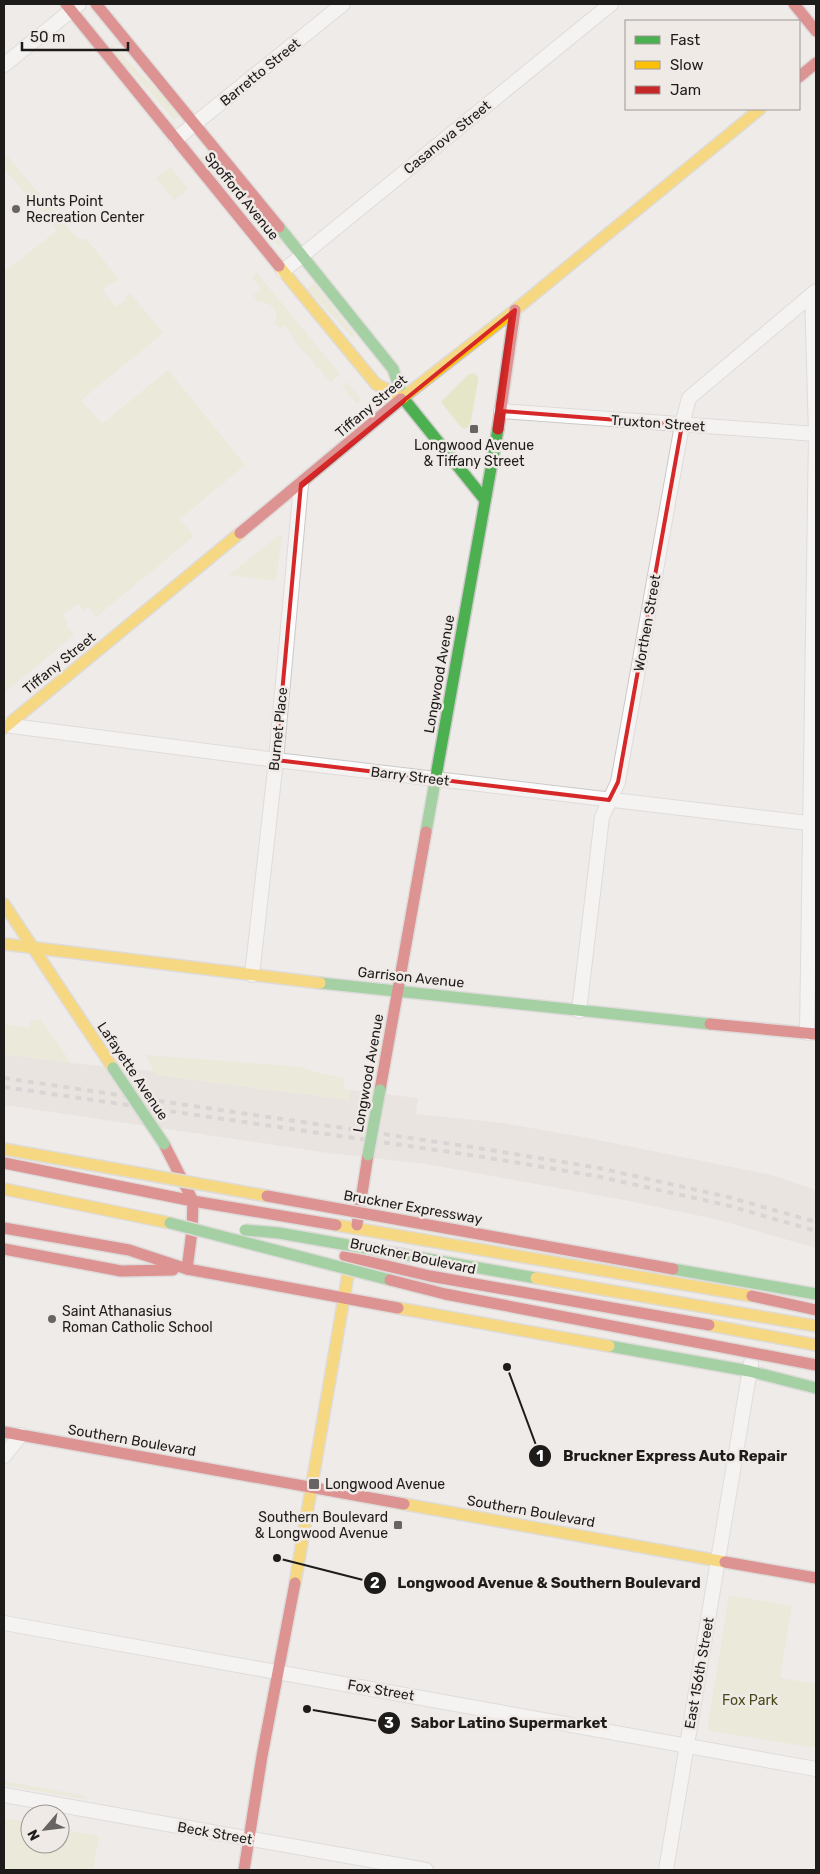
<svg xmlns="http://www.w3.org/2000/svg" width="820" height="1874" font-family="Rubik,sans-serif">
  <rect width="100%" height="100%" fill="#eeebe9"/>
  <!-- built -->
  <polygon fill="#e4dbd7" points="4,1054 71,1063 153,1071 156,1075 349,1100 351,1090 418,1098 416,1114 503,1123 583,1137 772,1175 816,1190 816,1248 715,1219 624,1200 426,1164 328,1153 4,1105"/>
  <!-- green -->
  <g fill="#e4e6c7">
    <polygon points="111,44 159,92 179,116 174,120 147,88 112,52"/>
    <polygon points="208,152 282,245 282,246 278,245 245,207 198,159"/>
    <polygon points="4,154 7,158 9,158 77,238 86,239 119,279 115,283 113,281 102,290 116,307 127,299 126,297 130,293 163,333 81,400 102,424 168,370 245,465 180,519 194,536 96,617 88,607 83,610 78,603 63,615 68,622 66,624 74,635 4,693 4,272 58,230 5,170 4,171"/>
    <polygon points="171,167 188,189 174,200 158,180 155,179"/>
    <path d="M257 273 340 374 331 382C324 376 326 378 322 371 318 366 319 371 315 366 313 364 314 361 312 359 308 355 299 348 296 343 293 337 288 329 283 325L280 328 274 324C280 312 272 301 258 302L253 295 261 288 252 278Z"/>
    <polygon points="314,283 355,335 352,337 307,289"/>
    <polygon points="474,373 478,377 478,381 470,426 464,429 461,427 441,402 469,374"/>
    <polygon points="347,382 361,400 357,404 342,386"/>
    <polygon points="279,535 282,536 276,581 229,575"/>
    <polygon points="41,1019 41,1020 71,1063 4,1054 4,1024 29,1028 30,1021"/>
    <polygon points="146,1055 300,1067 319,1073 345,1078 343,1089 351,1090 349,1100 156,1075"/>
    <polygon points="729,1595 792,1606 780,1678 816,1684 816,1748 707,1730"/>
    <polygon points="4,1781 85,1796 84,1799 4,1785"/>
    <polygon points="4,1818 30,1823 30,1844 60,1844 60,1829 99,1836 93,1870 4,1870"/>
  </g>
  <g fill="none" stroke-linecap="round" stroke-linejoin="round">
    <!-- street casing -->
    <g stroke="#cbc9c8" stroke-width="16">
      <g id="street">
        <polyline points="4,65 79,4"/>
        <polyline points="176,139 343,4"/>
        <polyline points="283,271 611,4"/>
        <polyline points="501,411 816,434"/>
        <polyline points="4,725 276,760 816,824"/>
        <polyline points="252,975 276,760 301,484"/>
        <polyline points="579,1011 602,817 618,782 682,425 689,398 816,291"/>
        <polyline points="807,1033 816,434 812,294"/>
        <polyline points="4,1456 21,1435"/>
        <polyline points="4,1623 816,1769"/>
        <polyline points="4,1795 426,1870"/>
        <polyline points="666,1870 751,1363"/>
      </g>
    </g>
    <!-- fast casing -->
    <g stroke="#cbc9c8" stroke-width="14">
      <g id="fast">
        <polyline points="279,227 393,369 403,398 485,500"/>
        <polyline points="426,832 498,429"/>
        <polyline points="320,983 710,1024"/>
        <polyline points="609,1346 749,1371 816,1388"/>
      </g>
    </g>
    <!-- slow casing -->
    <g stroke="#cbc9c8" stroke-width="14">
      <g id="slow">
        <polyline points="279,266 376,384 403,398"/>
        <polyline points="401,399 515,310 760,109"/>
        <polyline points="4,728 240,533"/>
        <polyline points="4,904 113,1068"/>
        <polyline points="4,944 320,983"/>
        <polyline points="4,1189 170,1223"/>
        <polyline points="336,1225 752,1296"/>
        <polyline points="398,1308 609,1346"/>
        <polyline points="709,1325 816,1345"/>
        <polyline points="404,1504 725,1562"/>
        <polyline points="295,1583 351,1257"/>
      </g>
    </g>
    <!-- jam casing -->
    <g stroke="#cbc9c8" stroke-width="14">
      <g id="jam">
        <polyline points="66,4 279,266"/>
        <polyline points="96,4 279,227"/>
        <polyline points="794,4 816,31"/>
        <polyline points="799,77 816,63"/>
        <polyline points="498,429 515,310"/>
        <polyline points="240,533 401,399"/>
        <polyline points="710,1024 816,1034"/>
        <polyline points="380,1090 426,832"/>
        <polyline points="164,1144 193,1201 192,1231 187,1269"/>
        <polyline points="4,1163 193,1201 336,1225"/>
        <polyline points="357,1225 368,1155"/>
        <polyline points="4,1228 129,1250 187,1269 398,1308"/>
        <polyline points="4,1249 121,1271 173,1270"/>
        <polyline points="345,1256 430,1276 709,1325"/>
        <polyline points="752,1296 816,1310"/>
        <polyline points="4,1432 404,1504"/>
        <polyline points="725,1562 816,1578"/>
        <polyline points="244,1870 262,1756 295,1583"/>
      </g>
    </g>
    <!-- street -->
    <use href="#street" stroke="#fcfcfc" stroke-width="14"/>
    <!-- fast -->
    <use href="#fast" stroke="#4caf50" stroke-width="11"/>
    <!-- slow -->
    <use href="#slow" stroke="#ffc107" stroke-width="11"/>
    <!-- jam -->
    <use href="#jam" stroke="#c62828" stroke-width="11"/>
    <!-- rail -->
    <g stroke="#bcbbba" stroke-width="4" stroke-dasharray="6 6" stroke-linecap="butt">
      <polyline points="4,1078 478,1148 599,1168 728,1197 816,1222"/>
      <polyline points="4,1087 477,1156 596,1176 726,1205 816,1231"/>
    </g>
    <!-- fast-bridge casing -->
    <g stroke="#cbc9c8" stroke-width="14" stroke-linecap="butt">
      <g id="fast-bridge">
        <polyline points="113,1068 164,1144"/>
        <polyline points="368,1155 380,1090"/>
        <polyline points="170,1223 390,1280"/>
        <polyline points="245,1230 279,1233 536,1278"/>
        <polyline points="673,1269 816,1294"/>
      </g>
    </g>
    <!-- slow-bridge casing -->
    <g stroke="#cbc9c8" stroke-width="14" stroke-linecap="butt">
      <g id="slow-bridge">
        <polyline points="4,1149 267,1196"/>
        <polyline points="536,1278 816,1326"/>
      </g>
    </g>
    <!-- jam-bridge casing -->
    <g stroke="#cbc9c8" stroke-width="14" stroke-linecap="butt">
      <g id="jam-bridge">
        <polyline points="267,1196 673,1269"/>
        <polyline points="390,1280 445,1294 816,1365"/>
      </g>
    </g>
    <!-- fast-bridge -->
    <use href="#fast-bridge" stroke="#4caf50" stroke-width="11"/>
    <!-- slow-bridge -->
    <use href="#slow-bridge" stroke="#ffc107" stroke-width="11"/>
    <!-- jam-bridge -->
    <use href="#jam-bridge" stroke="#c62828" stroke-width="11"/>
  </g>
  <!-- marked area -->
  <path d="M0 0H820V1874H0ZM515 310 501 411 682 425 618 782 609 800 276 760 301 484Z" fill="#eeebe9" fill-opacity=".55" fill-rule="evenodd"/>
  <path fill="none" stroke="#d62828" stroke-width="4" stroke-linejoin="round" d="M515 310 501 411 682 425 618 782 609 800 276 760 301 484Z"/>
  <!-- markers -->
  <g fill="#676463" stroke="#f0eae7" stroke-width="2">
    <circle cx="16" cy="209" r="5"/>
    <rect x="469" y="424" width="10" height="10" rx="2.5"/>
    <circle cx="52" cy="1319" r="5"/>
    <rect x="308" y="1478" width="12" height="12" rx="2.5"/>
    <rect x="393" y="1520" width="10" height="10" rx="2.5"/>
  </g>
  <g text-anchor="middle" stroke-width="5" stroke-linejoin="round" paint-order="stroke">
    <!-- street labels -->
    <g font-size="14" fill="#1e1c1b" stroke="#f0eae7">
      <text transform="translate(260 72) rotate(-39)" y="5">Barretto Street</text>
      <text transform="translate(447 137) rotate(-39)" y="5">Casanova Street</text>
      <text transform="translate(242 196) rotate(51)" y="5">Spofford Avenue</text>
      <text transform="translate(371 406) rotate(-40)" y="5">Tiffany Street</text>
      <text transform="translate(658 423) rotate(4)" y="5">Truxton Street</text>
      <text transform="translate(647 623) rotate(-80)" y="5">Worthen Street</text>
      <text transform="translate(59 663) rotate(-39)" y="5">Tiffany Street</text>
      <text transform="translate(439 674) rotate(-80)" y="5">Longwood Avenue</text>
      <text transform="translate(278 729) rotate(-84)" y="5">Burnet Place</text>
      <text transform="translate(410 776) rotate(7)" y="5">Barry Street</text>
      <text transform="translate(411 977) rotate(6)" y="5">Garrison Avenue</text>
      <text transform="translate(133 1071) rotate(56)" y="5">Lafayette Avenue</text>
      <text transform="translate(368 1073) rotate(-80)" y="5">Longwood Avenue</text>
      <text transform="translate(413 1207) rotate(10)" y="5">Bruckner Expressway</text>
      <text transform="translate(413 1256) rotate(12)" y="5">Bruckner Boulevard</text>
      <text transform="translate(132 1440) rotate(10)" y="5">Southern Boulevard</text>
      <text transform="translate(531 1511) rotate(10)" y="5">Southern Boulevard</text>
      <text transform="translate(699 1673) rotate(-80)" y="5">East 156th Street</text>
      <text transform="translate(381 1690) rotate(10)" y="5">Fox Street</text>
      <text transform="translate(215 1833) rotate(10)" y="5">Beck Street</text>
    </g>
    <!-- poi labels -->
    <g font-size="14" fill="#1e1c1b" stroke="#f0eae7" text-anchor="start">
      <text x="26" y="206">Hunts Point<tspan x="26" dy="16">Recreation Center</tspan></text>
      <text x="474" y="450" text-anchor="middle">Longwood Avenue<tspan x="474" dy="16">&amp; Tiffany Street</tspan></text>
      <text x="62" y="1316">Saint Athanasius<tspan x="62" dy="16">Roman Catholic School</tspan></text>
      <text x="325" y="1489">Longwood Avenue</text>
      <text x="388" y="1522" text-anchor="end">Southern Boulevard<tspan x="388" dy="16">&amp; Longwood Avenue</tspan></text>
    </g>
    <!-- park labels -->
    <g font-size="14" fill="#484b17" stroke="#f0eae7">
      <text x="750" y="1705">Fox Park</text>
    </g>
  </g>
  <!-- callouts -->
  <path fill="none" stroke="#1e1c1b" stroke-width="2" d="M507 1367L540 1456M277 1558L375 1583M307 1709L389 1723"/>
  <g fill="#1e1c1b" stroke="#f0eae7" stroke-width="2">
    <circle cx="507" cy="1367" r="5"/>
    <circle cx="277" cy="1558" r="5"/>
    <circle cx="307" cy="1709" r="5"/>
    <circle cx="540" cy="1456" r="12"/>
    <circle cx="375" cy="1583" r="12"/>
    <circle cx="389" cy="1723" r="12"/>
  </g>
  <g font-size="15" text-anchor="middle" font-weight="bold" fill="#fff">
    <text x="540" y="1461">1</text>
    <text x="375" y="1588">2</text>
    <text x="389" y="1728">3</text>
  </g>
  <g font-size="15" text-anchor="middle" font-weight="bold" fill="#1e1c1b" stroke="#f0eae7" stroke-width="5" stroke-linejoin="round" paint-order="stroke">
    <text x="675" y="1461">Bruckner Express Auto Repair</text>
    <text x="549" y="1588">Longwood Avenue &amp; Southern Boulevard</text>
    <text x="509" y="1728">Sabor Latino Supermarket</text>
  </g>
  <!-- border -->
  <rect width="820" height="1874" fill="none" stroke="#1e1c1b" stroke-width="10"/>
  <!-- legend -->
  <rect x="625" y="20" width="175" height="90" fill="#f0eae7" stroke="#9c9895"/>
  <rect x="635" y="36" width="25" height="8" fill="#4caf50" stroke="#9c9895"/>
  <text x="670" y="45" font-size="15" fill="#1e1c1b">Fast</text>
  <rect x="635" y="61" width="25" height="8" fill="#ffc107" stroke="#9c9895"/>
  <text x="670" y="70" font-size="15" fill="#1e1c1b">Slow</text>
  <rect x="635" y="86" width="25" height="8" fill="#c62828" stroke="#9c9895"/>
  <text x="670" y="95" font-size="15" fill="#1e1c1b">Jam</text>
  <!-- north arrow -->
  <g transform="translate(45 1829) rotate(242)"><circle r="24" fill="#f0eae7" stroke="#9c9895"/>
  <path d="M0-4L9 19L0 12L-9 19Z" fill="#676463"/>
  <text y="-8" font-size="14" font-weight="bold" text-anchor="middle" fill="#1e1c1b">N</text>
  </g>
  <!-- scale -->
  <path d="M22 42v8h106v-8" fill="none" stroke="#1e1c1b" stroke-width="2.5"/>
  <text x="30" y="42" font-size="15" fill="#1e1c1b" stroke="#f0eae7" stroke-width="4" paint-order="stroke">50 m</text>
</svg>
